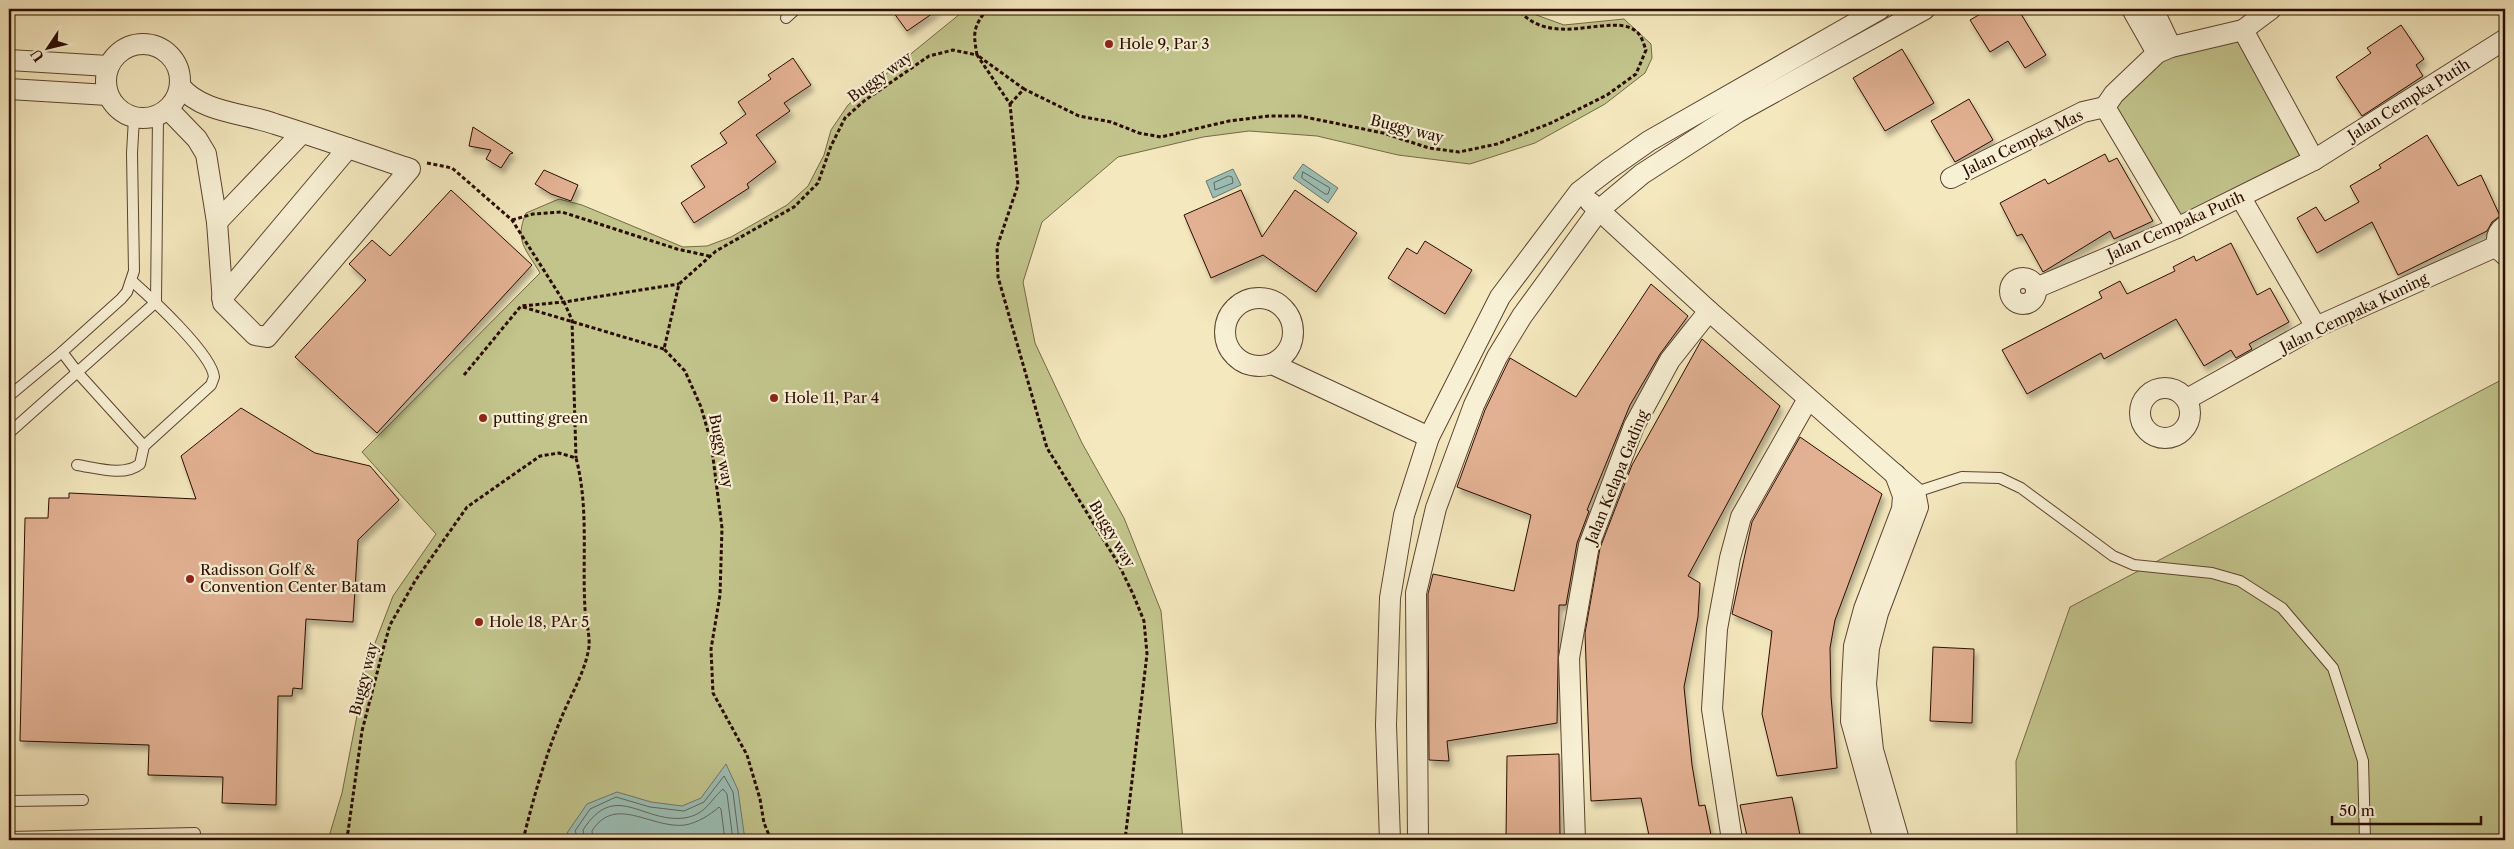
<svg xmlns="http://www.w3.org/2000/svg" width="2514" height="849" font-family="'Libre Caslon Text',serif">
  <defs>
    <filter id="shadow"><feDropShadow dx="3" dy="5.5" stdDeviation="2.5" flood-color="#0004"/></filter>
  </defs>
  <rect width="100%" height="100%" fill="#f4e8be"/>
  <filter id="stains"><feTurbulence type="fractalNoise" baseFrequency=".004" numOctaves="4"/><feColorMatrix values="0 0 0 0 .2 0 0 0 0 .09 0 0 0 0 .02 0 0 0 .5 -.17"/></filter>
  <radialGradient id="worn" r=".72"><stop offset=".6" stop-color="#630" stop-opacity="0"/><stop offset="1" stop-color="#630" stop-opacity=".3"/></radialGradient>
  <!-- green -->
  <g fill="#c2c48c" stroke="#766846">
    <path d="M966 9H1528L1531 13 1564 25 1624 19 1651 44 1652 58 1645 73 1605 104 1535 143 1470 164 1398 155 1317 136 1249 131 1203 137 1118 157 1042 222 1023 282 1035 343 1082 443 1124 518 1161 611 1183 840H328L342 793 367 664 393 596 436 534 362 452 540 273C526 249 514 241 526 213L559 199 582 205 683 247 707 246 731 237 787 205 808 186 824 155 831 130 848 105Z"/>
    <polygon points="2240,35 2312,160 2177,227 2106,91 2160,57"/>
    <polygon points="2505,378 2505,840 2017,840 2016,761 2070,607"/>
  </g>
  <!-- water -->
  <g fill="#9cbfb6" stroke="#6f776d">
    <polygon points="1303,164 1338,188 1328,203 1293,178"/>
    <polygon points="1233,169 1241,185 1213,198 1206,181"/>
    <polygon points="726,764 738,790 745,840 577,840 567,833 587,804 617,792 651,802 682,806 701,798"/>
  </g>
  <g fill="none" stroke-linecap="round" stroke-linejoin="round">
    <!-- shore -->
    <g stroke="#64665b" stroke-width="1">
      <polygon points="1303,172 1330,188 1328,194 1325,194 1302,178"/>
      <polygon points="1229,176 1232,177 1233,183 1215,190 1214,183"/>
      <polyline points="579,840 575,831 590,809 616,797 650,807 684,811 704,802 724,776 733,792 739,840"/>
      <path d="M585 840 583 830C615 780 642 823 684 818 706 815 710 800 723 789L727 794 733 840"/>
      <path d="M593 840 592 831C615 794 651 829 685 825 697 823 710 815 719 807L721 809 725 840"/>
    </g>
  </g>
  <!-- building -->
  <g fill="#e2b193" stroke="#2b0c00" filter="url(#shadow)">
    <polygon points="891,9 939,9 907,31"/>
    <polygon points="1989,9 2018,9 2046,55 2025,68 2008,41 1990,52 1970,20"/>
    <polygon points="2401,25 2424,59 2416,65 2423,76 2362,116 2336,77 2371,53 2367,48"/>
    <polygon points="1902,49 1934,103 1885,131 1853,78"/>
    <polygon points="793,58 811,85 784,103 790,111 756,135 776,162 747,184 749,188 694,223 681,203 705,187 691,166 727,143 720,133 746,114 738,102 771,79 768,75"/>
    <polygon points="1969,99 1993,140 1955,162 1931,121"/>
    <polygon points="473,127 513,153 510,154 501,168 486,159 491,150 469,146"/>
    <polygon points="2427,135 2458,186 2481,175 2500,216 2492,222 2487,231 2398,275 2372,222 2317,253 2297,218 2316,207 2325,221 2359,202 2350,186 2381,168 2379,165"/>
    <polygon points="2105,154 2109,162 2117,158 2153,221 2114,239 2110,231 2043,272 2022,234 2017,236 2000,203 2045,179 2048,184"/>
    <polygon points="544,170 578,185 571,201 551,194 535,184"/>
    <polygon points="451,190 532,265 377,433 295,357 366,280 349,264 372,240 390,256"/>
    <polygon points="1241,190 1262,237 1295,190 1357,233 1316,292 1263,255 1211,278 1184,215"/>
    <polygon points="1425,241 1472,270 1445,314 1388,278 1407,248 1417,254"/>
    <polygon points="2231,243 2257,295 2270,288 2289,322 2249,344 2252,349 2236,358 2231,350 2204,366 2176,319 2104,359 2101,353 2027,394 2002,350 2102,298 2099,292 2120,281 2127,294 2175,271 2173,267 2194,256 2196,261"/>
    <polygon points="1651,284 1688,316 1660,354 1630,405 1587,510 1589,511 1577,543 1566,605 1559,605 1557,723 1447,741 1449,761 1429,760 1428,594 1433,574 1514,591 1531,515 1457,487 1485,410 1510,358 1576,397"/>
    <polygon points="1702,339 1780,406 1688,576 1700,583 1698,617 1684,687 1692,765 1699,806 1705,805 1712,840 1650,840 1641,798 1591,801 1585,633 1600,548 1632,465"/>
    <polygon points="241,408 315,453 370,466 399,500 358,540 353,622 306,619 302,689 293,688 292,696 278,696 276,805 222,803 223,777 148,775 149,745 20,741 25,518 48,518 49,498 69,498 69,493 196,499 181,456"/>
    <polygon points="1800,437 1882,494 1835,620 1830,648 1831,696 1837,768 1777,776 1762,714 1772,631 1732,614 1752,522"/>
    <polygon points="1933,647 1974,649 1972,723 1930,721"/>
    <polygon points="1559,754 1560,840 1506,840 1507,756"/>
    <polygon points="1792,797 1801,840 1748,840 1740,805"/>
  </g>
  <g fill="none" stroke-linecap="round" stroke-linejoin="round">
    <!-- lane casing -->
    <g stroke="#5d4330" stroke-width="12">
      <g id="lane">
        <polyline points="786,18 796,9"/>
        <polyline points="62,352 78,373 144,446"/>
        <polyline points="9,396 62,352 121,299 127,292 134,271 132,153 134,118"/>
        <polyline points="9,433 156,302 158,116"/>
        <path d="M77 465C97 468 124 477 140 464L144 446 211 385 214 377C212 354 151 298 132 281"/>
        <polyline points="1913,493 1962,477 2000,478 2021,488 2113,556 2134,565 2212,573 2240,581 2282,608 2333,668 2363,761 2365,840"/>
        <polyline points="9,801 83,800"/>
        <polyline points="9,837 195,833"/>
      </g>
    </g>
    <!-- street casing -->
    <g stroke="#5d4330" stroke-width="22">
      <g id="street">
        <polyline points="2132,9 2157,53"/>
        <polyline points="2153,9 2171,47"/>
        <polyline points="2243,30 2314,160"/>
        <circle cx="143" cy="81" r="37"/>
        <polyline points="9,60 108,66"/>
        <polyline points="9,89 108,95"/>
        <polyline points="2105,107 2177,228"/>
        <path d="M168 109 197 139 206 154 217 222 223 303 255 335 267 337 410 169C365 154 320 138 275 124 244 113 202 113 180 86"/>
        <polyline points="1951,178 2083,112 2105,107 2114,94 2157,53 2171,47 2243,30 2271,9"/>
        <polyline points="2241,198 2316,327"/>
        <polyline points="1590,202 1709,311 1915,492 1918,507 1878,613 1869,648 1866,684 1873,750 1899,840"/>
        <polyline points="217,222 301,134"/>
        <path d="M2505 255C2494 247 2494 234 2505 226"/>
        <circle cx="2023" cy="291" r="13"/>
        <polyline points="2036,288 2177,228 2314,160 2504,40"/>
        <circle cx="1259" cy="332" r="34"/>
        <polyline points="222,298 348,148"/>
        <polyline points="1272,364 1429,437"/>
        <circle cx="2165" cy="413" r="25"/>
        <polyline points="2187,399 2316,327 2497,246"/>
        <polyline points="1390,840 1386,725 1390,598 1404,515 1429,437 1500,297 1579,192 1609,169 1649,141 1880,9"/>
        <polyline points="1418,840 1416,593 1436,508 1474,405 1497,357 1522,316 1599,210 1642,174 1738,112 1925,9"/>
        <polyline points="1575,840 1569,658 1589,545 1634,426 1670,360 1709,311"/>
        <polyline points="1732,840 1712,709 1717,629 1730,558 1741,517 1808,399"/>
        <polyline points="1884,840 1851,721 1852,684 1854,646 1864,609 1902,509 1903,496 1895,474"/>
      </g>
    </g>
    <!-- path -->
    <g stroke="#2b0c00" stroke-width="3" stroke-dasharray="4 2.5" stroke-linecap="butt">
      <path d="M987 9C973 28 973 32 977 55L1024 89"/>
      <path d="M1010 104 1024 89 1079 116 1111 122 1139 133 1161 137 1229 121 1269 116H1300L1383 133 1429 148 1459 152 1497 144 1551 123 1607 95 1636 74 1646 50C1644 45 1642 37 1638 33 1615 9 1552 52 1518 9"/>
      <polyline points="427,163 452,168 512,220 564,302 572,320 576,458"/>
      <polyline points="512,220 533,214 562,212 677,249 709,256"/>
      <polyline points="523,307 664,349"/>
      <polyline points="464,375 521,306 564,302 679,284"/>
      <path d="M345 840 348 832 362 731 384 646 390 625 415 581 467 507 540 456 559 453 576 458C589 507 582 559 585 609 586 621 590 635 589 647 585 673 570 696 560 721 544 760 533 800 523 840"/>
      <polyline points="771,840 764,823 760,799 747,755 713,693 711,649 720,595 722,528 711,442 701,407 685,371 664,349 679,284 716,251 794,207 818,183 831,146 845,118 864,101 929,56 953,50 977,55 1010,104 1018,185 997,247 998,277 1047,448 1118,563 1133,594 1144,621 1147,654 1125,840"/>
    </g>
    <!-- lane -->
    <use href="#lane" stroke="#f8f0d5" stroke-width="10"/>
    <!-- street -->
    <use href="#street" stroke="#f8f0d5" stroke-width="20"/>
  </g>
  <!-- markers -->
  <g fill="#8f2418" stroke="#f8f0d5" stroke-width="2">
    <circle cx="1109" cy="44" r="5"/>
    <circle cx="774" cy="398" r="5"/>
    <circle cx="483" cy="418" r="5"/>
    <circle cx="190" cy="579" r="5"/>
    <circle cx="479" cy="622" r="5"/>
  </g>
  <g text-anchor="middle" stroke-width="4.5" stroke-linejoin="round" paint-order="stroke">
    <!-- poi labels -->
    <g font-size="15" fill="#2b0c00" stroke="#f8f0d5" text-anchor="start">
      <text x="1119" y="49">Hole 9, Par 3</text>
      <text x="784" y="403">Hole 11, Par 4</text>
      <text x="493" y="423">putting green</text>
      <text x="200" y="575">Radisson Golf &amp;<tspan x="200" dy="17">Convention Center Batam</tspan></text>
      <text x="489" y="627">Hole 18, PAr 5</text>
    </g>
    <!-- street labels -->
    <g font-size="15" fill="#2b0c00" stroke="#f8f0d5">
      <text transform="translate(880 77) rotate(-36)" y="5">Buggy way</text>
      <text transform="translate(2409 100) rotate(-32)" y="5">Jalan Cempka Putih</text>
      <text transform="translate(1407 129) rotate(14)" y="5">Buggy way</text>
      <text transform="translate(2023 143) rotate(-26)" y="5">Jalan Cempka Mas</text>
      <text transform="translate(2176 226) rotate(-24)" y="5">Jalan Cempaka Putih</text>
      <text transform="translate(2354 313) rotate(-26)" y="5">Jalan Cempaka Kuning</text>
      <text transform="translate(721 451) rotate(79)" y="5">Buggy way</text>
      <text transform="translate(1617 477) rotate(-68)" y="5">Jalan Kelapa Gading</text>
      <text transform="translate(1112 534) rotate(59)" y="5">Buggy way</text>
      <text transform="translate(364 679) rotate(-76)" y="5">Buggy way</text>
    </g>
  </g>
  <!-- margin -->
  <rect width="2514" height="849" fill="none" stroke="#f4e8be" stroke-width="30"/>
  <rect x="10" y="10" width="2494" height="829" fill="none" stroke="#2b0c00" stroke-width="2.5"/>
  <rect x="15" y="15" width="2484" height="819" fill="none" stroke="#2b0c00"/>
  <!-- north arrow -->
  <g transform="translate(48 48) rotate(235)" stroke="#f8f0d5" stroke-width="4" paint-order="stroke">
  <path d="M0-4L9 19L0 12L-9 19Z" fill="#2b0c00"/>
  <text y="-8" font-size="14" font-weight="bold" text-anchor="middle" fill="#2b0c00">U</text>
  </g>
  <!-- scale -->
  <path d="M2332 816v8h149v-8" fill="none" stroke="#2b0c00" stroke-width="2.5"/>
  <text x="2339" y="816" font-size="15" fill="#2b0c00" stroke="#f8f0d5" stroke-width="4" paint-order="stroke">50 m</text>
  <rect width="100%" height="100%" filter="url(#stains)"/>
  <rect width="100%" height="100%" fill="url(#worn)"/>
</svg>
